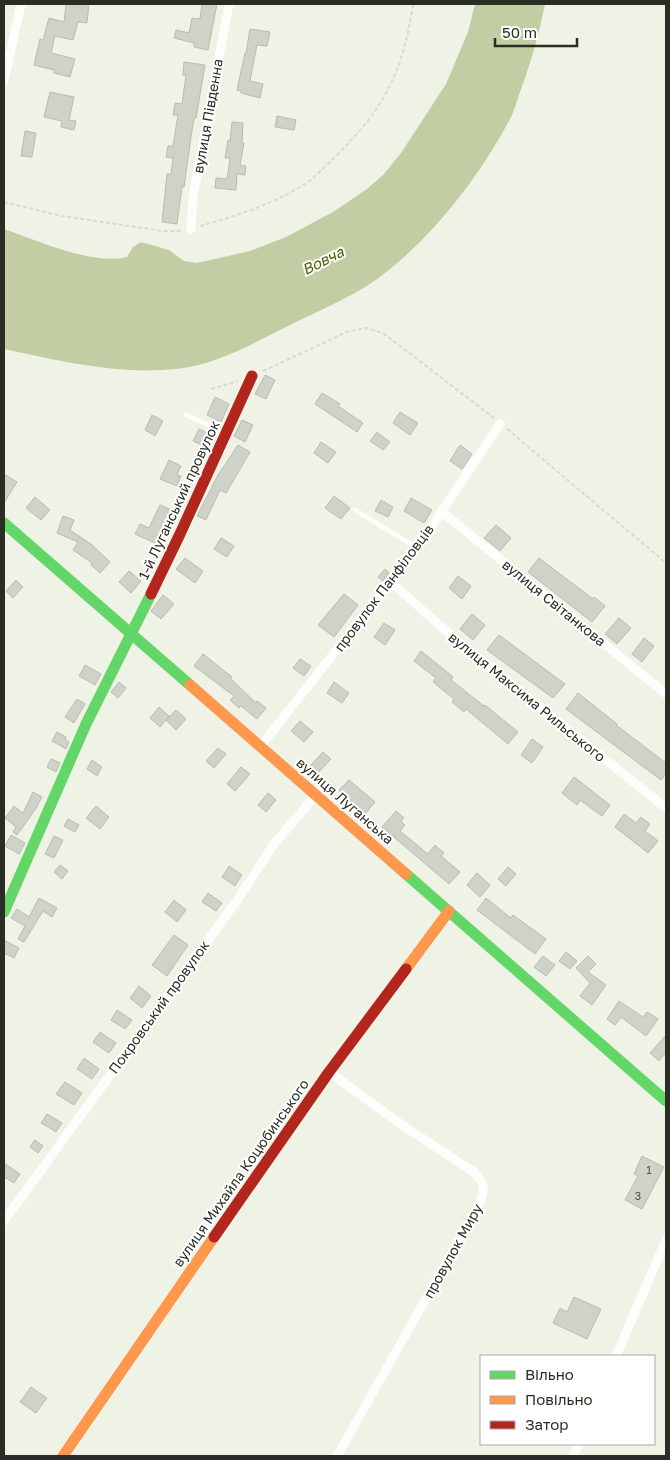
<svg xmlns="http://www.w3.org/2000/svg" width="670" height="1460" font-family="'Golos Text',sans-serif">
  <rect width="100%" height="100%" fill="#eff3e6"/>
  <!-- water -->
  <path fill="#c3cda4" d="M475 4H545C539 35 530 65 519 95 516 103 514 112 510 119 480 175 439 229 390 269 361 294 322 309 288 326 252 344 216 365 176 369 118 375 60 361 4 349V229C36 240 94 266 127 257L133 247 141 242 169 250 184 261 197 263 250 251 286 237 333 212 367 189 384 174 401 153 446 84 468 32Z"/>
  <!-- building -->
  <g fill="#cfd2c8" stroke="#b9bcb1">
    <polygon points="66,4 89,4 87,23 78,22 73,40 55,36 51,53 75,59 70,77 54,73 54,70 34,65 40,39 43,40 49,18 64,22"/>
    <polygon points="202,4 217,4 208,50 194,47 194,43 174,38 176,30 189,33 192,18 200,19"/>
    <polygon points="250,29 270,32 267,46 257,45 250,81 263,84 260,98 241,93 241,91 237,90 245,53 246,53"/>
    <polygon points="184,62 205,65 196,118 194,118 191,137 184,187 182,187 177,224 162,222 167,174 171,174 173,158 166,157 168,146 173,146 178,115 173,115 175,103 182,104 186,75 183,75"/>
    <polygon points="50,92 74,97 69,120 76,121 74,130 61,127 62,121 44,117"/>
    <polygon points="277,116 296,120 294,130 275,127"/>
    <polygon points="232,122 243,123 242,143 244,143 240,165 246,166 245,175 237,174 236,190 215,188 216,178 227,179 230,158 225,158 228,140 230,141"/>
    <polygon points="25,131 36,133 32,157 21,156"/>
    <polygon points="265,375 275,380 266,399 255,394"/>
    <polygon points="322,393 340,404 338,406 363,423 357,432 315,404"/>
    <polygon points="215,397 229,404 221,422 207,415"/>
    <polygon points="400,412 418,423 410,435 393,423"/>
    <polygon points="152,415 163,421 155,436 145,430"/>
    <polygon points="242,420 253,425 245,442 234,436"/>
    <polygon points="199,429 215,437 209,448 193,441"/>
    <polygon points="377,432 390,442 383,450 370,441"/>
    <polygon points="321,442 336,452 328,463 314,453"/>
    <polygon points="238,445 250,452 226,493 220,490 206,520 197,516 218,475"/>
    <polygon points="460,445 472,454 462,469 450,461"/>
    <polygon points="169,460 181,466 177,475 181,476 177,486 160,479"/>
    <polygon points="4,474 17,482 4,503"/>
    <polygon points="334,496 350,508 341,519 325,508"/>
    <polygon points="35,497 50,510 41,520 26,508"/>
    <polygon points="411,498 432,510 424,523 404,511"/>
    <polygon points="381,500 393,507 388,517 375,511"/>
    <polygon points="160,505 178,513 172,526 167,523 157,544 135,534 140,524 149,528"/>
    <polygon points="63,516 74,520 70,530 91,544 110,562 100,573 91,565 92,563 73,550 78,542 57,533"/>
    <polygon points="496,525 511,538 500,551 484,538"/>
    <polygon points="221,538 234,546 227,557 214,549"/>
    <polygon points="185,558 203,571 195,583 176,569"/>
    <polygon points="539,558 593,599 594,597 605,606 592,622 528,572"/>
    <polygon points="385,569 389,573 383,581 378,577"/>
    <polygon points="129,571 141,581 131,593 119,582"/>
    <polygon points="458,576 471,586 462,599 449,588"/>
    <polygon points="16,580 23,587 13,598 6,591"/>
    <polygon points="344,594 358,605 334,637 318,625"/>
    <polygon points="163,595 174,604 161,619 151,611"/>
    <polygon points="472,614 485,625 473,640 460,629"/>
    <polygon points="619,618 631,628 617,644 605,634"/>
    <polygon points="384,623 395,630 385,645 374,637"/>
    <polygon points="499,635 565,684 553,698 487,650"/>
    <polygon points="644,638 654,646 642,662 632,654"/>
    <polygon points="421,651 453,677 451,680 484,706 485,705 518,732 508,744 466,709 464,712 452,702 454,699 433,682 436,678 414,661"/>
    <polygon points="203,654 232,677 230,678 256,703 257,701 266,708 257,719 241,706 239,708 230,700 234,696 194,666"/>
    <polygon points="300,659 311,666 304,676 293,668"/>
    <polygon points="85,665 101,674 95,685 79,676"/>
    <polygon points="119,682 126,688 118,698 111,692"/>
    <polygon points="334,682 349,693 342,703 327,693"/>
    <polygon points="578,693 617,724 616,725 666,763 666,774 661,780 566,709"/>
    <polygon points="77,699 85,704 74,723 65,717"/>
    <polygon points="159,707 169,716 160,727 150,718"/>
    <polygon points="176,710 186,719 176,730 166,720"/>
    <polygon points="300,721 313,732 304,742 291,731"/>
    <polygon points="57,732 66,737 65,739 69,742 66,749 52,741"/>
    <polygon points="532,739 543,747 532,763 521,755"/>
    <polygon points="218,748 226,754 214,768 206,761"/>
    <polygon points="323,752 331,759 317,774 309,767"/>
    <polygon points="51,759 60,763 56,772 47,767"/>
    <polygon points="92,760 102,767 97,776 87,769"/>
    <polygon points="241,767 250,774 235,791 227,784"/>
    <polygon points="574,777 610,805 602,816 580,800 577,805 562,793"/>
    <polygon points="349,780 375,802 365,814 339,790"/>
    <polygon points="33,792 42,797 35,810 17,835 13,832 16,827 5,818 14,806 23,813"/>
    <polygon points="268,793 276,800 266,812 258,805"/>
    <polygon points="96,806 109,817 100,829 86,818"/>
    <polygon points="396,811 404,818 401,821 405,825 400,831 428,854 435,845 444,853 441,856 460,872 449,884 382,827"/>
    <polygon points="624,814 636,823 641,817 650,824 645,831 658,841 648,853 615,827"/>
    <polygon points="68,819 79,825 75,832 64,826"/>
    <polygon points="11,835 25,843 19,854 5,846"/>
    <polygon points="54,836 63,840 54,858 45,854"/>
    <polygon points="60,865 68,871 62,879 54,872"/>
    <polygon points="229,866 242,875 235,886 222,877"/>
    <polygon points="508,867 516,874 506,886 498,879"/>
    <polygon points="477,873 490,885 480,897 467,885"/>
    <polygon points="208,893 222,903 216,911 202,902"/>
    <polygon points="39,898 57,908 52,917 43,911 24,942 18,939 25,926 11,918 17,909 29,917"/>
    <polygon points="486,898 511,918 513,915 546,939 535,954 477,910"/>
    <polygon points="174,900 186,910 177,922 165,912"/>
    <polygon points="174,935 188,945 167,976 152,965"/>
    <polygon points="4,940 19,948 14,958 4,953"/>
    <polygon points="566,952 577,961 570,969 559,961"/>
    <polygon points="543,956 555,965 546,976 534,967"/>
    <polygon points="588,956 596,964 588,972 606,985 592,1005 580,996 590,983 576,968"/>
    <polygon points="139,986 151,996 142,1008 130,998"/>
    <polygon points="619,1001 643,1017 647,1012 658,1019 646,1036 621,1017 615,1025 607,1019"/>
    <polygon points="117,1010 132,1020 125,1029 111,1020"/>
    <polygon points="100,1032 116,1043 109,1053 93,1042"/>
    <polygon points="666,1035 666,1052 659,1061 650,1053"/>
    <polygon points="84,1058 99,1069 92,1079 77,1069"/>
    <polygon points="65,1082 82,1093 74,1105 56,1094"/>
    <polygon points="47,1114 62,1123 56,1132 41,1123"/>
    <polygon points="35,1140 43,1146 38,1153 30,1147"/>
    <polygon points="642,1156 664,1167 642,1209 625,1200 638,1176 634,1174"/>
    <polygon points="4,1163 20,1174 14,1183 4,1177"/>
    <polygon points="574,1297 601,1309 587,1339 553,1323 560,1308 567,1312"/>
    <polygon points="31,1387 47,1398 36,1413 20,1402"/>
  </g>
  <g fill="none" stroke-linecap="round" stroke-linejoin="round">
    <!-- path -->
    <g stroke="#d7d9d4" stroke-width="2" stroke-dasharray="4 2.5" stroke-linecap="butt">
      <polyline points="4,202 62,216 163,231 181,231"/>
      <path d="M200 226C236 216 270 205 302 186 315 178 325 166 336 156 385 108 403 71 413 4"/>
      <polyline points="263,371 349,331 367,328 383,333 494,418"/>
      <polyline points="211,389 238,381"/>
      <polyline points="507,429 666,563"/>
    </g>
    <!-- lane -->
    <g stroke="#fdfdfb" stroke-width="4.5">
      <polyline points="186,415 226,433"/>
      <polyline points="355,510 417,548"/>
    </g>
    <!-- street -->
    <g stroke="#fdfdfb" stroke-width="9">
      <polyline points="4,81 21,4"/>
      <polyline points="191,229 193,197 229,4"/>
      <polyline points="441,511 666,694"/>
      <polyline points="391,582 461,644 666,808"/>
      <polyline points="260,747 417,548 500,424"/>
      <path d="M329 1072 402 1125 474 1172C486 1185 485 1190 479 1205L337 1456"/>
      <polyline points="4,1221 238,899 274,844 316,795"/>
      <polyline points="616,1356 666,1240"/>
      <polyline points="573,1456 579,1444"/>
    </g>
    <!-- fast -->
    <g stroke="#63d668" stroke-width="11">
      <polyline points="4,523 190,685"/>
      <polyline points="406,874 666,1101"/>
      <polyline points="4,912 86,724 151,594"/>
    </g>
    <!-- slow -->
    <g stroke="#ff974d" stroke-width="11">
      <polyline points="190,685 406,874"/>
      <polyline points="406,969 449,911"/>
      <polyline points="63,1456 214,1237"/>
    </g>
    <!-- jam -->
    <g stroke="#b3261e" stroke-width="11">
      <polyline points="151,594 180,534 252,376"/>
      <polyline points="214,1237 329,1072 406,969"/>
    </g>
  </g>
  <g text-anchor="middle" stroke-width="4" stroke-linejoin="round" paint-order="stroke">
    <!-- number labels -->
    <g font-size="11" fill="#53564c">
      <text x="649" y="1174">1</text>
      <text x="638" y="1200">3</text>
    </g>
    <!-- street labels -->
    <g font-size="14" fill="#2a2d23" stroke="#fff">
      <text transform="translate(208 116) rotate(-80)" y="5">вулиця Південна</text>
      <text transform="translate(179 500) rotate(-65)" y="5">1-й Луганський провулок</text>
      <text transform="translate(384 588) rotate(-53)" y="5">провулок Панфіловців</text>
      <text transform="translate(554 603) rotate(39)" y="5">вулиця Світанкова</text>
      <text transform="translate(527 697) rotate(39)" y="5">вулиця Максима Рильського</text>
      <text transform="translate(345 801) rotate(41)" y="5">вулиця Луганська</text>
      <text transform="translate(159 1007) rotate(-54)" y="5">Покровський провулок</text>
      <text transform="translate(241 1173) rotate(-55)" y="5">вулиця Михайла Коцюбинського</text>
      <text transform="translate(453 1251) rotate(-61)" y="5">провулок Миру</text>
    </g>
    <!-- water labels -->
    <g font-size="15" font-style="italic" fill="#4d5b00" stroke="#fff">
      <text transform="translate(323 261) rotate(-27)" y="5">Вовча</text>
    </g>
  </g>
  <!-- border -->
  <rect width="670" height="1460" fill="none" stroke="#2a2d23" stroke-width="10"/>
  <!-- legend -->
  <rect x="480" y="1355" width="175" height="90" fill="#ffffff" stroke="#aaaba7"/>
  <rect x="490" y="1371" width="25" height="8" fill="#63d668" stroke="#aaaba7"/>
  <text x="525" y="1380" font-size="15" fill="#2a2d23">Вільно</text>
  <rect x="490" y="1396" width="25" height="8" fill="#ff974d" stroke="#aaaba7"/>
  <text x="525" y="1405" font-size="15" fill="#2a2d23">Повільно</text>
  <rect x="490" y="1421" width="25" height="8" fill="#b3261e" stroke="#aaaba7"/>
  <text x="525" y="1430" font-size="15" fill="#2a2d23">Затор</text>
  <!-- scale -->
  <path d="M495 38v8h82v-8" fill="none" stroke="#2a2d23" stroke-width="2.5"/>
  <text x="502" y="38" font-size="15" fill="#2a2d23" stroke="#ffffff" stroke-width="4" paint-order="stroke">50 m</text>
</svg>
